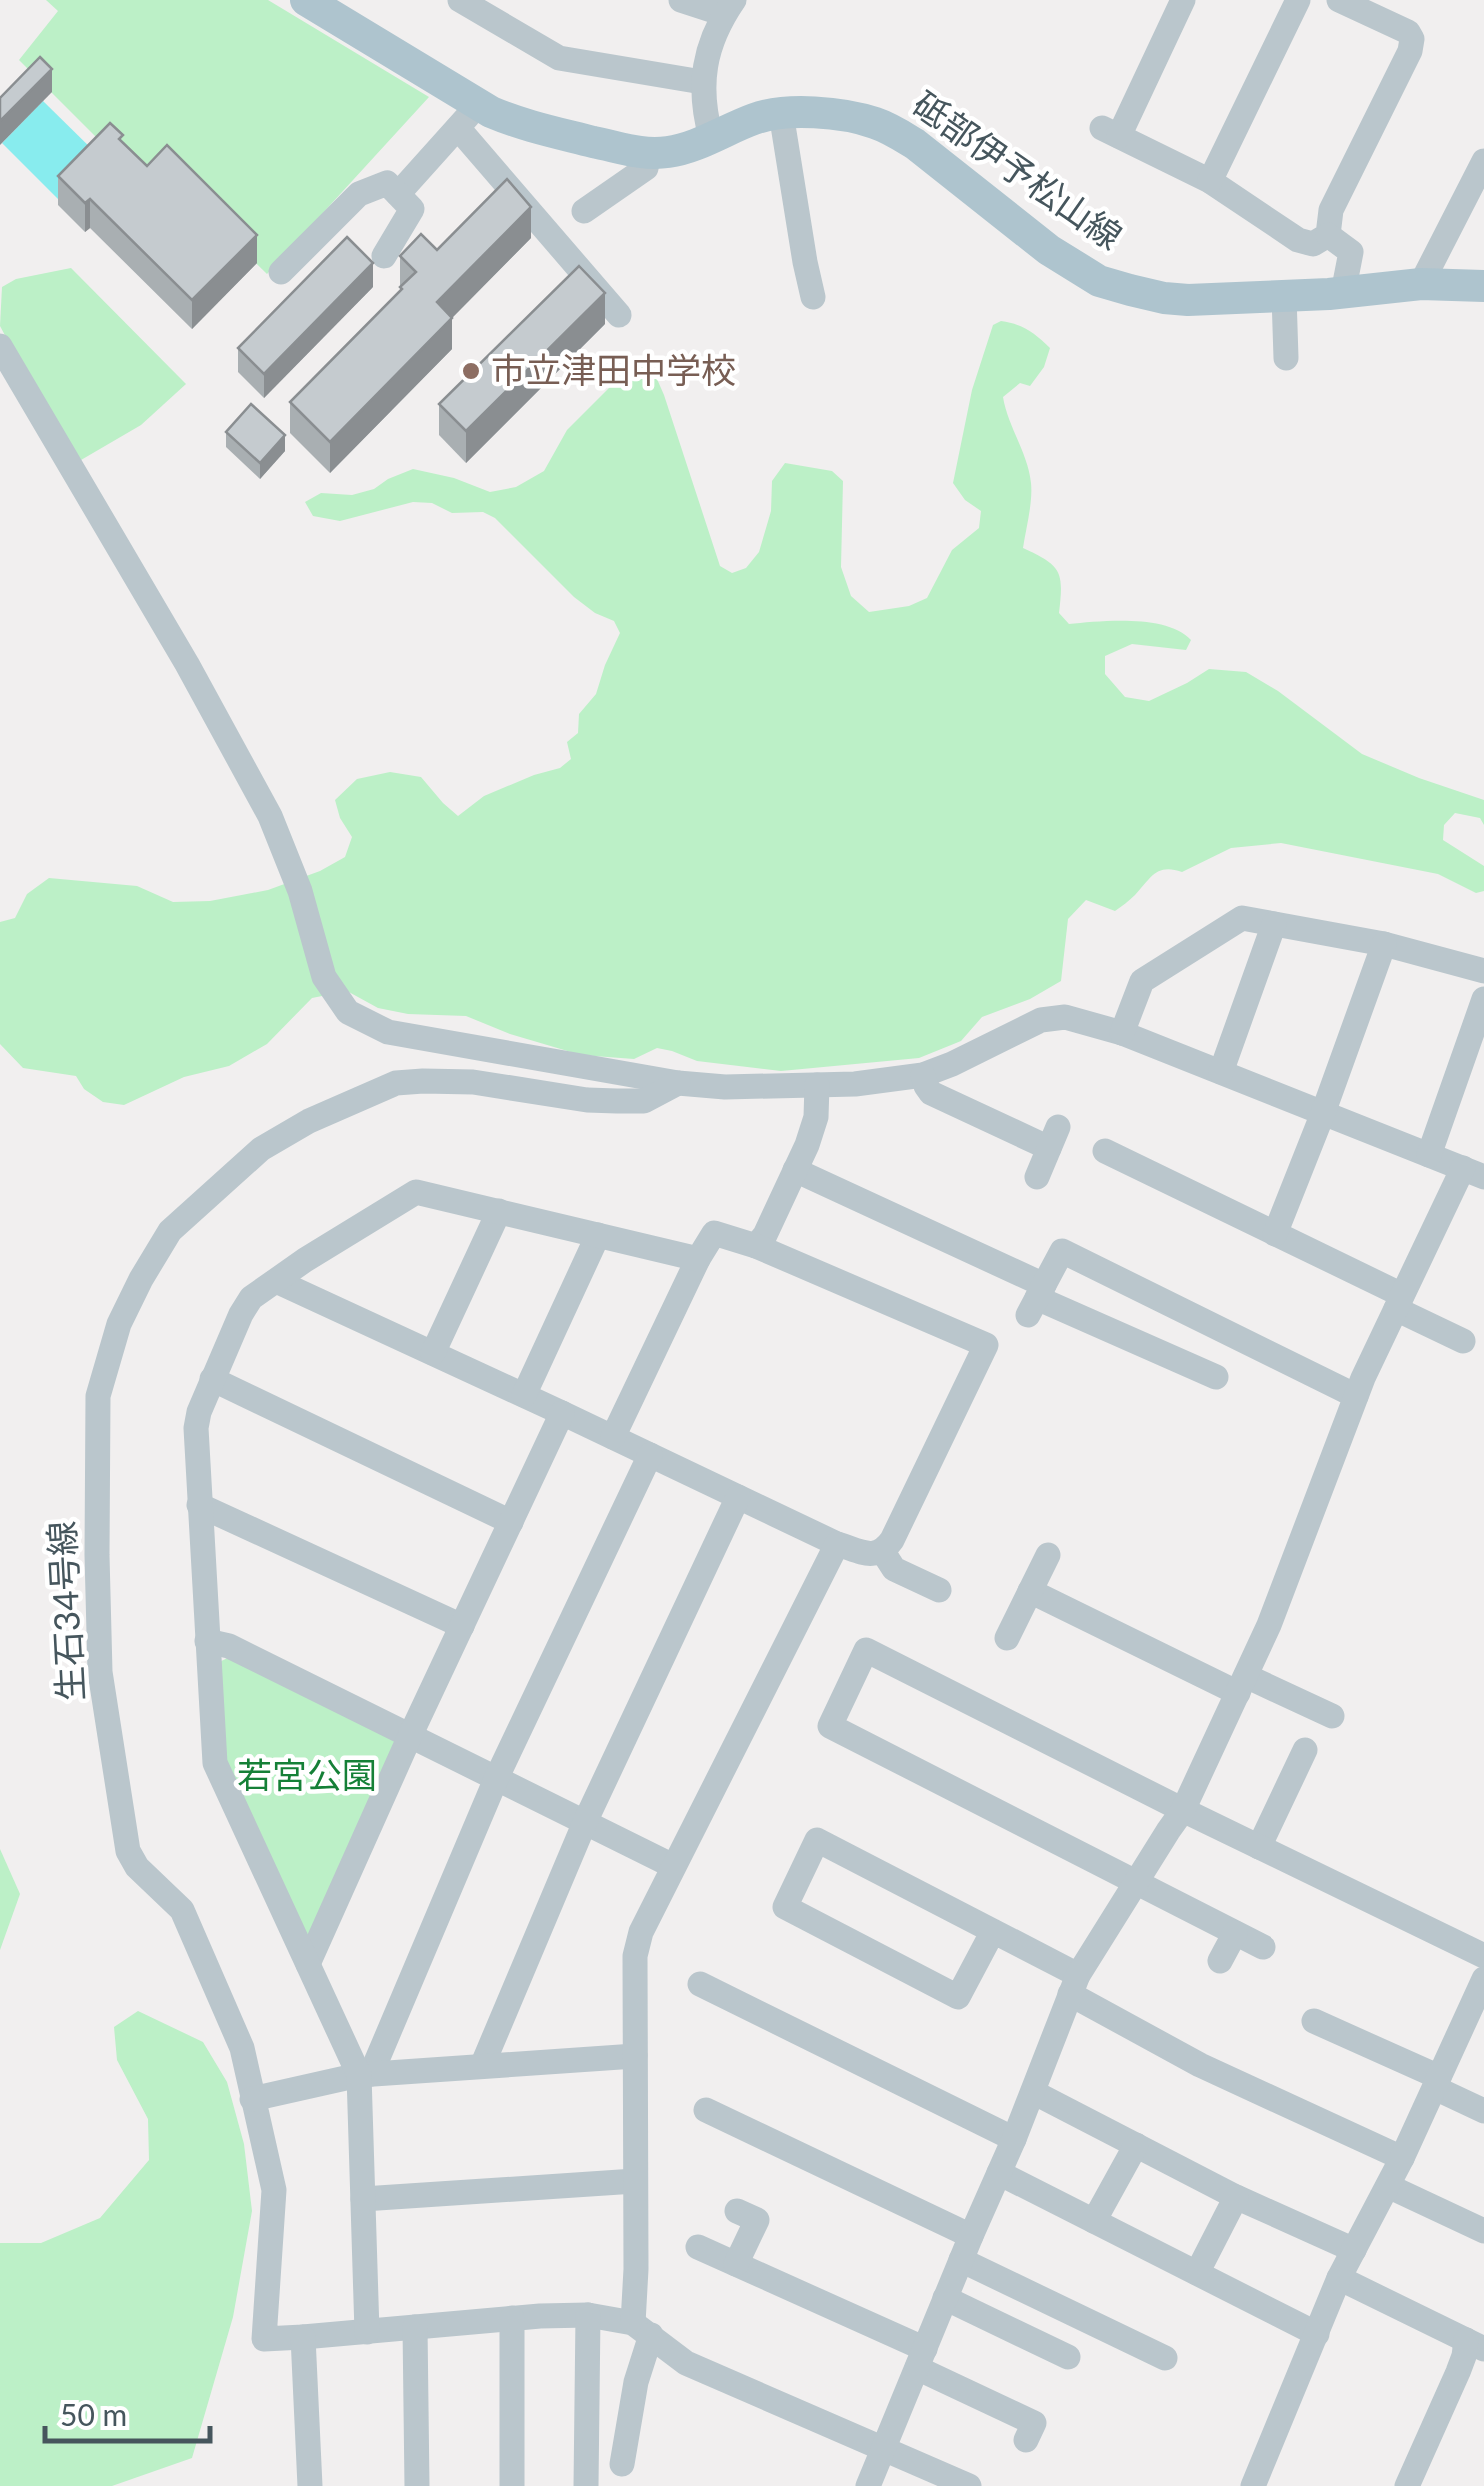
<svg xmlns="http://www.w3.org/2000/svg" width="1484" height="2486" font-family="Lato,'Noto Sans JP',sans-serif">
  <rect width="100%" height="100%" fill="#f1efef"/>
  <!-- green -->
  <g fill="#bcf0c7">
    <polygon points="46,0 268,0 429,97 267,274 167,175 122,163 19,60 58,11"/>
    <polygon points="71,268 186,384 141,425 81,460 32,386 0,326 2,287 16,279"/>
    <path d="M1001 321C1023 324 1035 333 1050 348L1044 367 1030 386 1020 383 1003 397C1008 427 1028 453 1031 483 1033 503 1026 528 1023 548 1062 566 1064 571 1059 613L1069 624C1102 621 1167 614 1191 640L1186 650 1132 644 1105 656V674L1125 697 1149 701 1187 683 1209 669 1246 672 1278 691 1362 754 1419 778 1484 800V825L1480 818 1455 813 1444 825 1443 840 1484 866V891L1476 893 1438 874 1281 843 1231 848 1182 872C1156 863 1151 878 1135 895 1129 901 1122 906 1115 911L1086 900 1068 919 1061 981 1030 999 982 1017 961 1041 919 1058 781 1071 697 1061 672 1051 657 1048 634 1059 581 1055 510 1034 466 1016 408 1014 378 1008 347 991 312 998 267 1044 229 1066 184 1077 124 1105 103 1102 84 1089 76 1076 23 1068 0 1044V922L15 918 27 894 49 878 137 886 173 902 210 901 268 890 320 871 345 857 352 837 340 818 335 800 357 779 390 772 421 777 443 803 458 816 484 796 534 775 560 768 571 759 567 742 578 733 579 714 596 694 605 665 620 633 614 621 595 613 574 597 495 518 483 512 452 513 432 503 413 502 340 521 313 516 305 502 321 493 352 495 374 489 388 479 413 469 454 478 490 492 516 487 544 471 567 430 639 358 650 363 664 395 720 566 732 573 746 568 759 552 771 511 772 481 785 463 832 471 843 481 841 567 851 596 869 612 909 606 927 598 952 550 979 528 981 511 965 500 953 483 972 390 993 325Z"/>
    <polygon points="232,1656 403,1741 308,1950 221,1754 217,1663"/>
    <polygon points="0,1849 20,1894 0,1950"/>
    <polygon points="138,2011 203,2042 227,2082 244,2144 252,2211 233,2317 192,2458 112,2486 0,2486 0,2243 41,2243 100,2218 149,2160 148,2119 117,2060 114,2027"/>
  </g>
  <!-- water -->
  <polygon fill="#88ecee" points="43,101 102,159 61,202 2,143"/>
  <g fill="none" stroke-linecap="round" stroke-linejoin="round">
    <!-- minor -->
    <g stroke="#bac6cc" stroke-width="25">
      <polyline points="460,0 559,58 702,82"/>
      <polyline points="681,0 724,14"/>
      <polyline points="781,113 805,262 813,297"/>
      <polyline points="458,128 619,315"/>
      <polyline points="1102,128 1210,181 1298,240 1313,244 1328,235 1331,210 1410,51 1412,39 1408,32 1339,0"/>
      <polyline points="1119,136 1183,0"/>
      <path d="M711 137C697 86 703 45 734 0"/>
      <polyline points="1210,181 1298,0"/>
      <polyline points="398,194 468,116"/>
      <polyline points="584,211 646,168 649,153"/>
      <polyline points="1328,235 1351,252 1343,293"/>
      <polyline points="281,272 359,194 387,183 412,209 384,256"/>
      <polyline points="1421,284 1484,161"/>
      <polyline points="1284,296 1286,358"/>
      <polyline points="0,346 187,664 270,816 300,891 324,977 348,1012 388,1032 678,1083 725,1087 855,1084 923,1075 952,1064 1041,1020 1065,1017 1122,1033 1484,1177"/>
      <polyline points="1122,1033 1142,981 1242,918 1384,944 1484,971"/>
      <polyline points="1221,1072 1274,924"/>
      <polyline points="923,1075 926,1086 931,1093 1049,1148"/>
      <polyline points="678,1083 644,1101 617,1101 587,1100 473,1082 423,1081 396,1083 309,1121 261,1149 170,1231 141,1279 119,1324 98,1396 97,1555 100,1672 128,1851 137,1867 182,1910 242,2048 274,2190 264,2339 303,2337 540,2316 588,2315 633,2323 686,2363 969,2486"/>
      <polyline points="1105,1151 1402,1295"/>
      <polyline points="1429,1155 1484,999"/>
      <polyline points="795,1170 1044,1285"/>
      <polyline points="1037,1177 1058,1127"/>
      <polyline points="1275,1234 1323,1113 1384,944"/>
      <polyline points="756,1246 765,1235 807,1145 816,1117 817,1085"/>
      <polyline points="276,1281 562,1413 837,1544"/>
      <polyline points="1037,1298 1216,1377"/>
      <polyline points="1396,1309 1463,1341"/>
      <polyline points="1028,1315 1062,1251 1356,1396"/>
      <polyline points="433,1353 499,1211"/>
      <polyline points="212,1379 511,1522"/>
      <polyline points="524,1395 598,1235"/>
      <polyline points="613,1437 698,1259"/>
      <polyline points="199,1505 462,1626"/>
      <polyline points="883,1552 894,1569 939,1590"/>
      <polyline points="1030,1591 1238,1693"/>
      <polyline points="1007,1638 1048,1555"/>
      <polyline points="207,1641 229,1646 673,1866"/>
      <polyline points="1246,1676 1332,1716"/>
      <polyline points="1259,1847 1305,1750"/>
      <polyline points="993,1931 958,1997 785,1907 817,1840 1078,1975"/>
      <polyline points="1263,1947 830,1726 866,1650 1183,1810 1484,1956"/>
      <polyline points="1220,1961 1235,1933"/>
      <polyline points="308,1964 410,1736 562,1413"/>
      <polyline points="700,1984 1014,2139"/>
      <polyline points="1070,1994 1200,2065 1402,2158"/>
      <polyline points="1314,2021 1439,2077"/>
      <polyline points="482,2066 585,1822 738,1497"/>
      <polyline points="371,2074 496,1779 650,1455"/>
      <polyline points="1435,2088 1484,2111"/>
      <polyline points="1033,2092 1236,2197 1354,2250"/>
      <polyline points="252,2099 359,2075 635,2056"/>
      <polyline points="706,2110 971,2236"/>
      <polyline points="999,2173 1317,2334"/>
      <polyline points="1388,2186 1484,2231"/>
      <polyline points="363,2199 635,2181"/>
      <polyline points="1094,2221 1136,2145"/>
      <polyline points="698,2247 925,2349"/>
      <polyline points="961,2260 1165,2358"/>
      <polyline points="736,2264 757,2220 737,2211"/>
      <polyline points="1197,2273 1236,2197"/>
      <polyline points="1339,2278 1484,2349"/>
      <polyline points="945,2298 1068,2357"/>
      <polyline points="415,2327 417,2486"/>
      <path d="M367 2332 359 2075 215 1763 196 1428 199 1412 241 1314 251 1298 305 1260 416 1192 698 1259 714 1233 756 1246 986 1345 892 1540C875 1563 861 1551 837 1544L641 1932 635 1956 636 2269 633 2323"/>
      <polyline points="303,2337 310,2486"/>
      <polyline points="917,2368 1034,2423 1026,2440"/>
      <polyline points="622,2464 636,2382 651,2335"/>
      <polyline points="512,2486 512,2318"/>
      <polyline points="586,2486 588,2315"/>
      <polyline points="868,2486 971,2236 1014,2139 1078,1975 1168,1831 1183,1810 1269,1625 1363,1378 1463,1168"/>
      <polyline points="1253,2486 1339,2278 1402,2158 1484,1979"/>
      <polyline points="1407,2486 1458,2372 1464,2356 1466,2340"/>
    </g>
    <!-- major -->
    <path stroke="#aec4ce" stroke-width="32" d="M306 0 491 112C524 126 558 133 593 142 619 147 642 156 668 152 698 148 726 129 754 119 786 107 843 112 875 123 890 128 902 136 915 144L1049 250 1099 281 1130 290 1164 298 1188 300 1329 294 1421 284 1484 286"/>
  </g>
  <!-- wall -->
  <g fill="#a9afb2">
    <polygon points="123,142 147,166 257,263 192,329 90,228 85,232 58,205 58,176"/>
    <polygon points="531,238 452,318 452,349 330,473 290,433 290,402 400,290 400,256 437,250"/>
    <polygon points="373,287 264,398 238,372 238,348"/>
    <polygon points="605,324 466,463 439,435 439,404"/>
    <polygon points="226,432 285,451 260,479 226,447"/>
  </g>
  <!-- shaded-wall -->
  <g fill="#8a8e91">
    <polygon points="52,69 52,92 0,145 0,121"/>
    <polygon points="90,199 90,228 85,232 85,203"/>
    <polygon points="531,207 531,238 452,318 452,349 330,473 330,442 437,302"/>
    <polygon points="257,235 257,263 192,329 192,300"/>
    <polygon points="373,263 373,287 264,398 264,374"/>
    <polygon points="605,293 605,324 466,463 466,431"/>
    <polygon points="285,435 285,451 260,479 260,463"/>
  </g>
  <!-- building -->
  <g fill="#c5cbcf" stroke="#8a8e91" stroke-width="2.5">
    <polygon points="40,57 52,69 0,121 0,98"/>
    <polygon points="110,123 123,135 119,139 147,166 167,145 257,235 192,300 90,199 85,203 58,176"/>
    <polygon points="507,179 531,207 437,302 452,318 330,442 290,402 402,289 400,287 416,272 400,256 421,234 437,250"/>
    <polygon points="347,237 373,263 264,374 238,348"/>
    <polygon points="579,266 605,293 466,431 439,404"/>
    <polygon points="251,404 285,435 260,463 226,432"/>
  </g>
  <!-- markers -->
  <circle fill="#8d6e63" stroke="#fff" stroke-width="4" cx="471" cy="371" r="10"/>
  <g text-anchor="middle" stroke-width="9" stroke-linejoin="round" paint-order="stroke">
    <!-- street labels -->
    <g font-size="35" fill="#46565d" stroke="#fff">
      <text transform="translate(1017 171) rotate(35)" y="12">砥部伊予松山線</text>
      <text transform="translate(67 1611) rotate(-93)" y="12">生石34号線</text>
    </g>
    <!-- education labels -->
    <g font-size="35" fill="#785e54" stroke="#fff" text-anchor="start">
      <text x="491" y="383">市立津田中学校</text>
    </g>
    <!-- park labels -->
    <g font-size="35" fill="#158037" stroke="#fff">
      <text x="307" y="1788">若宮公園</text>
    </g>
  </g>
  <!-- scale -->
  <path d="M45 2426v15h165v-15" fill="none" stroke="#46565d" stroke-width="5"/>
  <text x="60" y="2426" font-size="30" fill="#46565d" stroke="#ffffff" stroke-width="8" paint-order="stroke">50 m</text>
</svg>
